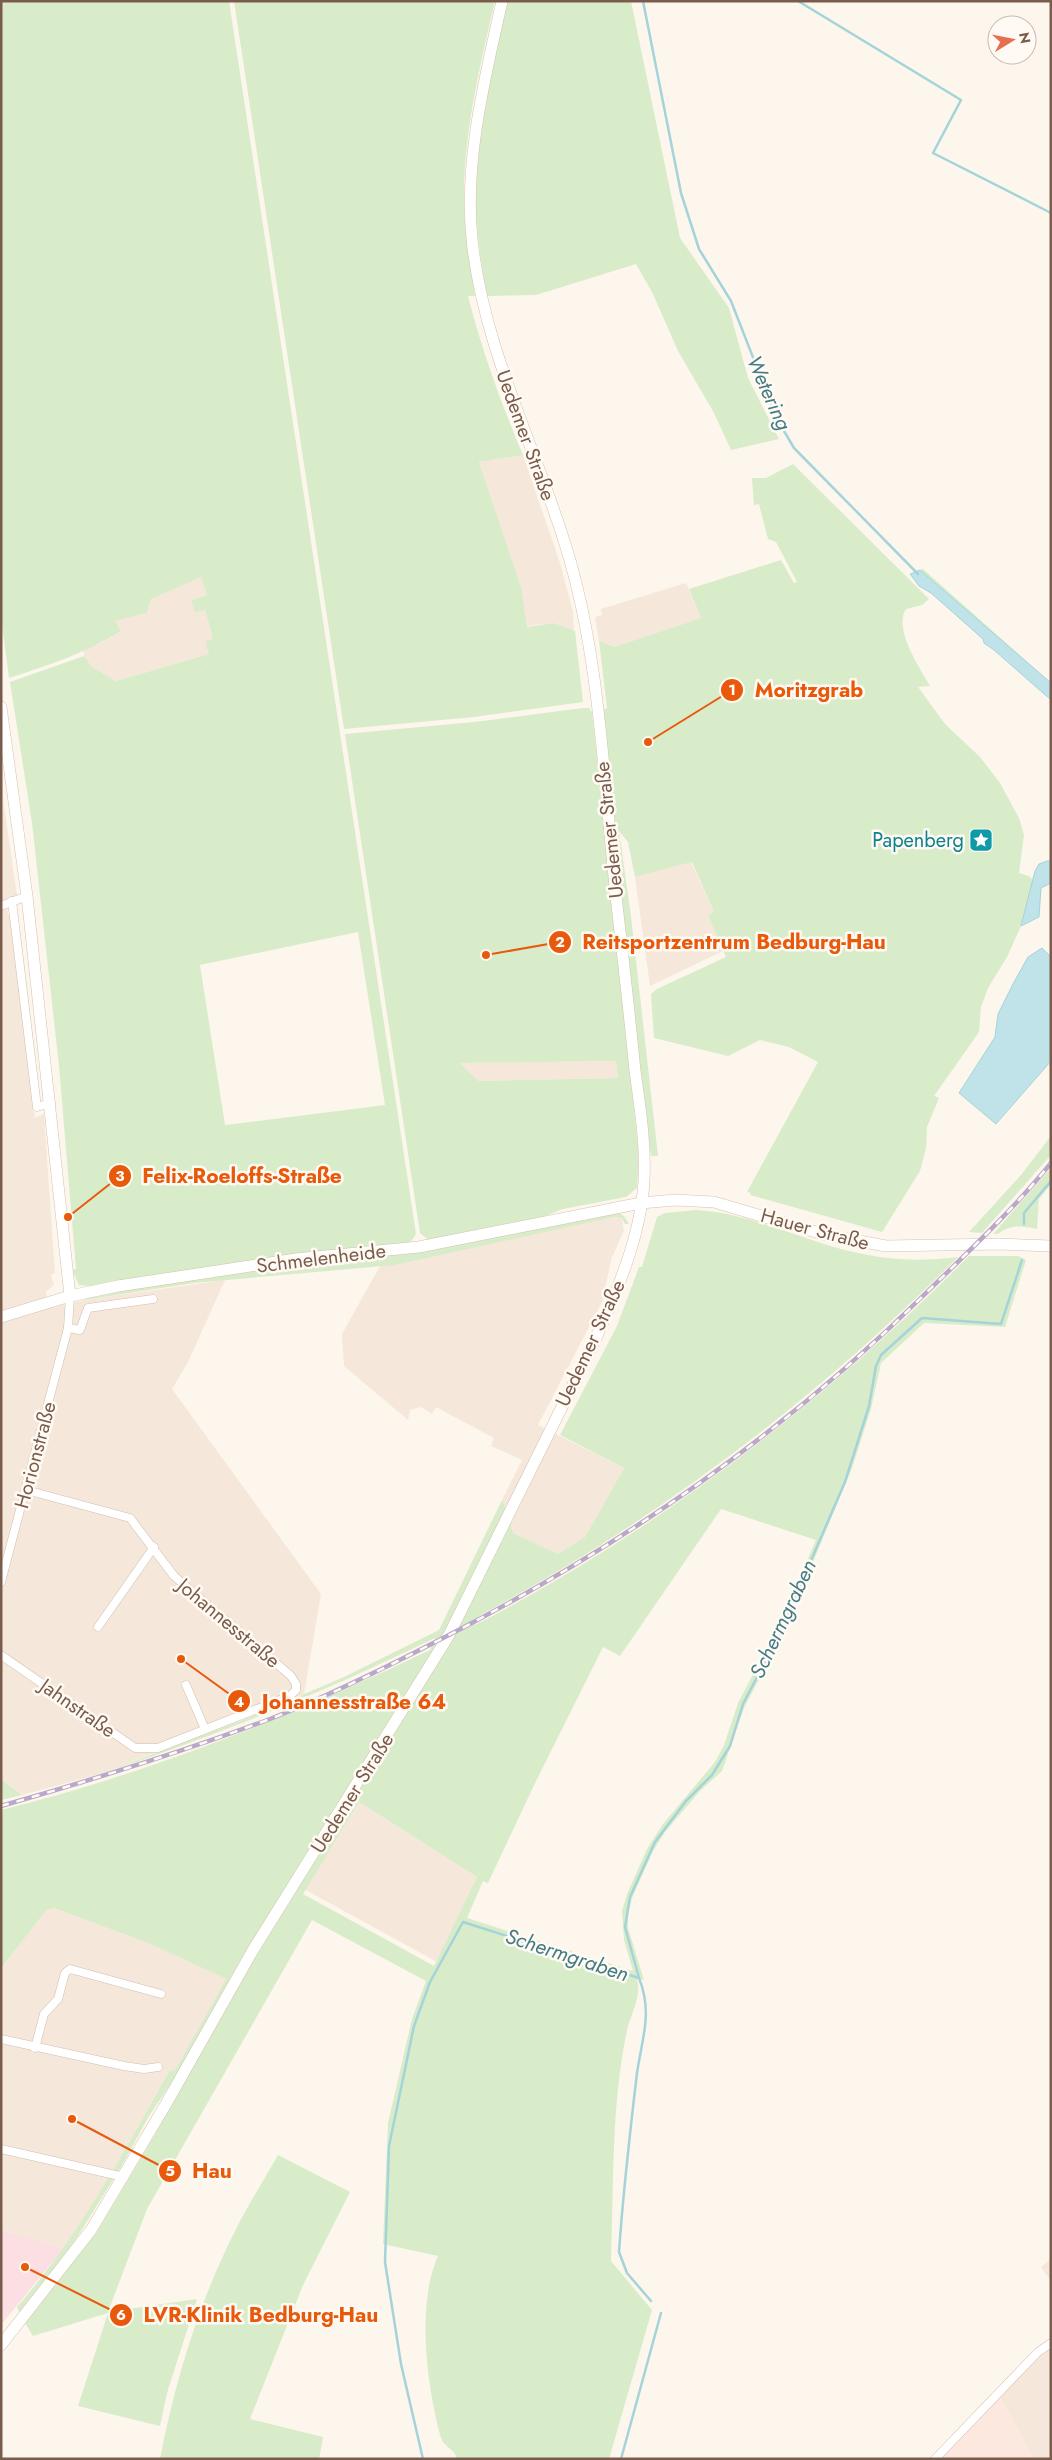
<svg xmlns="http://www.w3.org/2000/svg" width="1052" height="2460" font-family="Jost,sans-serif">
  <rect width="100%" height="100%" fill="#fdf6ec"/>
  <!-- residential -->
  <g fill="#f5e8da">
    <polygon points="523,455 560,563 573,612 574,631 554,623 527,626 522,590 479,462"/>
    <polygon points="201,576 207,595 191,600 205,610 213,639 209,654 116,681 91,666 85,659 83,650 103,642 121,631 114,621 147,613 151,599"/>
    <polygon points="686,583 701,618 614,647 599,641 595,617 602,615 601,609"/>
    <polygon points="1,785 17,895 4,901 13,927 35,1118 44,1114 55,1273 51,1275 54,1285 46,1292 49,1308 84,1300 225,1280 188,1362 172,1389 321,1594 304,1694 100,1774 22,1795 1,1779"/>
    <polygon points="691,862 714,912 709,915 723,951 650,986 635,877"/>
    <polygon points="616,1061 618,1078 477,1081 460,1063"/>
    <polygon points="614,1217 622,1218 624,1231 612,1257 602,1302 538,1425 624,1468 585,1537 558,1554 513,1533 502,1500 522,1460 491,1446 494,1438 436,1407 432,1414 421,1407 410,1410 408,1420 344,1366 342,1334 380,1266"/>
    <polygon points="359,1802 477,1877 437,1962 304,1889"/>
    <polygon points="54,1908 148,1943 226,1979 175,2070 169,2071 104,2188 64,2248 1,2230 1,1970 46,1909"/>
    <polygon points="1051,2259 1051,2281 1041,2267"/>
    <polygon points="1051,2343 1051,2459 1033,2459 998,2393"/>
  </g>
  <!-- commercial -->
  <polygon fill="#fde8e0" points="998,2393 1033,2459 935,2459"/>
  <!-- medical -->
  <polygon fill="#fbdfe3" points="1,2230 64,2248 1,2325"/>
  <!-- green -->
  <g fill="#d8ecc9" fill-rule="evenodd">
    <path d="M1 1H229L416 1234 410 1243 91 1286 79 1285 72 1270 76 1269 59 1066 32 823 10 682 84 656 91 666 116 681 209 654 205 641 213 639 205 610 195 612 191 600 207 595 201 577 151 599 147 613 115 621 121 631C86 653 49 665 9 678L1 617ZM358 932 385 1105 225 1125 200 965Z"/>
    <path d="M234 1H495C480 66 464 131 464 197 464 231 470 263 475 296H468C482 351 501 403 523 455L479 462 522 590 527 627 554 623 575 631 583 702 474 717 344 729Z"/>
    <path d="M506 1H631L680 238 729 308 748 378 779 439 731 450 714 413 678 351 653 294 636 264 536 295 487 296C481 262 475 227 476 193 477 128 491 65 506 1Z"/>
    <path d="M793 464 929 599 922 605 906 609C893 629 920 668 930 686L918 687 945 724 980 757 1000 783 1019 818 1024 835 1019 873 1029 876 1033 880 1021 926 1007 957 988 988 981 1007 979 1032 934 1096 939 1098 927 1127 926 1148 920 1171 882 1232 750 1195 751 1193 747 1192 818 1062 789 1047 760 1040 728 1056 654 1038 651 994 657 989 726 957 708 915 714 912 692 862 635 877 628 842 619 831 631 916 658 1156H651L634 1020 602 710 607 708 599 641 614 647 701 618 689 589 781 560 794 583 797 582 776 542 768 539 759 504 754 505 752 478H766Z"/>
    <polygon points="923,569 1051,683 920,570"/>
    <path d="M583 708H589L592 712 639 1156 637 1188 626 1197 563 1209 532 1221 430 1241 420 1233 345 734 474 722ZM616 1061 618 1078 478 1081 460 1063Z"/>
    <polygon points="1051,1136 1051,1155 982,1233 969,1232 1021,1175"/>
    <path d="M1051 1168V1184L1039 1199 1037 1229C1022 1226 1011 1224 998 1234H993Z"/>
    <path d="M696 1210C754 1213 806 1243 863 1254 895 1261 926 1261 958 1257 814 1401 659 1519 479 1616L475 1625C659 1530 823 1403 969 1256H1018L1026 1260 1005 1327 924 1323 881 1363 871 1409 852 1468 786 1627 744 1708 722 1771 700 1791 665 1832 653 1851 632 1898 628 1914V1928L644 1980 637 1979C642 1996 631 2013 627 2030 611 2106 614 2183 611 2261L652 2310 609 2459H457C455 2449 444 2447 441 2438 427 2388 416 2304 438 2256L383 2244 388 2123 412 2019 426 1981 312 1920 147 2209 108 2312 197 2299 167 2393 160 2426 78 2406 108 2313 33 2336 25 2323 97 2232 153 2138 234 1992 451 1641 510 1521 513 1533 558 1554 585 1537 624 1468 560 1435 617 1326 639 1267H642L657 1217 665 1213ZM721 1509 816 1540 779 1625 738 1703 724 1745 715 1762 663 1824 647 1849 627 1894 622 1911 624 1940 633 1971 467 1918 483 1881 488 1883 537 1779 603 1647 620 1656ZM359 1802 477 1877 434 1966 303 1894Z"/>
    <polygon points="619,1213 624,1216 629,1224 625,1224 622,1218 614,1217 394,1265 194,1283 84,1300 86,1296"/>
    <path d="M502 1500 506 1510 445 1634 178 2073 149 2116 121 2167 76 2239 20 2314 17 2307C79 2236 123 2154 169 2071L175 2070 226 1979 148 1943 54 1908 46 1910 1 1969V1810C150 1773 292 1716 430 1650L435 1638C326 1691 215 1737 100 1774L248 1718 344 1677 439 1630Z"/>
    <polygon points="1,1779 22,1795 1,1800"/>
    <path d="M278 2155 350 2192 303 2285 250 2419 323 2437 319 2459H160C175 2381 199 2302 235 2231 248 2205 264 2180 278 2155Z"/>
  </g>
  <!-- water -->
  <g fill="#bfe3e8" stroke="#a5d3da">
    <polygon points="920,570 1051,683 1051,700 994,650 984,643 983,639 931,593 919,586 910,574"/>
    <polygon points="1047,861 1051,861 1051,883 1041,888 1039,917 1021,926 1035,871 1039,864"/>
    <polygon points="1042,948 1051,957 1051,1061 996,1124 959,1093 995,1037 998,1014 1013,984 1028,957"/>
  </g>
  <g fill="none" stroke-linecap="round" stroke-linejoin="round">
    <!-- stream -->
    <g stroke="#a5d3da" stroke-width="2.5">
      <polyline points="643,1 681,193 699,249 731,301 777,419 794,448 918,574"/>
      <polyline points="798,1 961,100 933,153 1051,213"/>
      <polyline points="1024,1224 1024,1213 1051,1181"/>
      <path d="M639 1978C653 2013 642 2038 637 2073 630 2132 623 2193 619 2252L627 2273 651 2301"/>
      <polyline points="423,2459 401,2364 385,2262 389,2146 414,2026 430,1982 463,1922 639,1978 625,1927 630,1897 655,1842 686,1801 712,1775 730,1746 743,1704 777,1639 845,1482 869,1406 876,1366 881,1355 922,1318 1001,1324 1022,1260"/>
      <polyline points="621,2459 661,2313"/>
    </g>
    <!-- street casing -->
    <g stroke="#d1beb0" stroke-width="9">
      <g id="street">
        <polyline points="12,901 37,1107 51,1103"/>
        <polyline points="1,906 27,896"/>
        <polyline points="68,1328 80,1330 88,1308 153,1299"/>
        <polyline points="1,1582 68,1328 70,1296"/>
        <polyline points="98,1627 154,1547"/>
        <polyline points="1,1655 135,1748 158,1748 290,1696 296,1690 296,1684 291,1676 174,1576 130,1518 26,1490"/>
        <polyline points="186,1685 205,1729"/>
        <polyline points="1,2039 124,2066 144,2069 158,2067"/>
        <polyline points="35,2048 44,2014 58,1999 65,1973 70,1969 161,1994"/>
        <polyline points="1,2149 124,2177"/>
        <polyline points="935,2459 1038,2352 1051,2343"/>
      </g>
    </g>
    <!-- secondary casing -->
    <g stroke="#d6c0b0" stroke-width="12">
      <g id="secondary">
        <polyline points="1,707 27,896 70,1296"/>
        <polyline points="1,1317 70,1296 118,1286 296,1259 419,1247 641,1203 675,1200 714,1202 826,1235 886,1246 998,1244 1051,1246"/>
        <path d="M1 2345 91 2230 166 2104 253 1950 449 1635 596 1338C618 1289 641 1235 644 1181 646 1144 640 1107 635 1071 630 1019 624 966 618 914 604 795 602 662 566 547 535 445 483 347 472 239 464 159 485 78 502 1"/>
      </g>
    </g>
    <!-- street -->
    <use href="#street" stroke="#fff" stroke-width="8"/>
    <!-- secondary -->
    <use href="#secondary" stroke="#fff" stroke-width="11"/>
    <!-- rail casing -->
    <g stroke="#b9a8c9" stroke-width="4.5">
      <path id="rail" d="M1 1806C92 1780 182 1752 270 1719 331 1695 389 1666 447 1636 625 1544 782 1435 925 1294 968 1252 1013 1210 1051 1163"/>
    </g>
    <!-- rail -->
    <use href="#rail" stroke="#fffaf3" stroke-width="2.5" stroke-dasharray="8" stroke-linecap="butt"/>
  </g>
  <!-- icons -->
  <defs>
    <g id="sight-square" transform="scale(1.25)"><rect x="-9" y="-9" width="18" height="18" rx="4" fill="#0f9aa8" stroke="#fffaf3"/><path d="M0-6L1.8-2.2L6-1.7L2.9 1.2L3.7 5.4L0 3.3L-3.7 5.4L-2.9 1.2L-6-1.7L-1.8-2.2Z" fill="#fff"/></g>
  </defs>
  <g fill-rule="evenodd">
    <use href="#sight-square" x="981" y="840"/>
  </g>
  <g text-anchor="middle" stroke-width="5" stroke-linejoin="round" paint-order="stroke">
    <!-- street labels -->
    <g font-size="20" fill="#7a5c4d" stroke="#fffaf3">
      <text transform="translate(526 435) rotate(70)" y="7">Uedemer Straße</text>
      <text transform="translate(609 830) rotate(-96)" y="7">Uedemer Straße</text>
      <text transform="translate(815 1229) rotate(15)" y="7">Hauer Straße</text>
      <text transform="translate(321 1258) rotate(-7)" y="7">Schmelenheide</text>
      <text transform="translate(590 1343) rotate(-65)" y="7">Uedemer Straße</text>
      <text transform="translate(35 1455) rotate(-75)" y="7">Horionstraße</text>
      <text transform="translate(229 1623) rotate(40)" y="7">Johannesstraße</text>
      <text transform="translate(78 1708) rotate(35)" y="7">Jahnstraße</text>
      <text transform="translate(352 1793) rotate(-58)" y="7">Uedemer Straße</text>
    </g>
    <!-- culture labels -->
    <g font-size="20" fill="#0d838f" stroke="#fffaf3" text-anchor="end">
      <text x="964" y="847">Papenberg</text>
    </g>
    <!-- water labels -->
    <g font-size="21" font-style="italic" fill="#437c86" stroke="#fffaf3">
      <text transform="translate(769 393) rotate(66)" y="7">Wetering</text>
      <text transform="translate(783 1619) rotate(-65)" y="7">Schermgraben</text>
      <text transform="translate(567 1955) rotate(18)" y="7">Schermgraben</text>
    </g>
  </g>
  <!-- callouts -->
  <path fill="none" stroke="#e8590c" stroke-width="2" d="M648 742L732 690M486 955L560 942M68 1217L120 1176M181 1659L239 1701M72 2119L170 2171M25 2267L121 2315"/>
  <g fill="#e8590c" stroke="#fffaf3" stroke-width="2">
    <circle cx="648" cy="742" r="5"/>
    <circle cx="486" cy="955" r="5"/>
    <circle cx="68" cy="1217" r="5"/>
    <circle cx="181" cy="1659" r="5"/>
    <circle cx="72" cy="2119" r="5"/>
    <circle cx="25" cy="2267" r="5"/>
    <circle cx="732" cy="690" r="12"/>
    <circle cx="560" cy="942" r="12"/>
    <circle cx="120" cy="1176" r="12"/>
    <circle cx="239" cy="1701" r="12"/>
    <circle cx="170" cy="2171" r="12"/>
    <circle cx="121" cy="2315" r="12"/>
  </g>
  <g font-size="15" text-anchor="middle" font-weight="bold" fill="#fff">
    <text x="732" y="695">1</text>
    <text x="560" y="947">2</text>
    <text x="120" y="1181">3</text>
    <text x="239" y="1707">4</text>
    <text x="170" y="2176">5</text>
    <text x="121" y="2320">6</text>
  </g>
  <g font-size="21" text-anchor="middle" font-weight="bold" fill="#e8590c" stroke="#fffaf3" stroke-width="5" stroke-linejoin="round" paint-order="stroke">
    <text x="809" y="697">Moritzgrab</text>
    <text x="734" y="949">Reitsportzentrum Bedburg-Hau</text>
    <text x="242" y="1183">Felix-Roeloffs-Straße</text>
    <text x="354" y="1709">Johannesstraße 64</text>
    <text x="212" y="2178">Hau</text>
    <text x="261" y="2322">LVR-Klinik Bedburg-Hau</text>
  </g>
  <!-- border -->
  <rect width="1052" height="2460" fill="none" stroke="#7a5c4d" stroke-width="5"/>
  <!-- north arrow -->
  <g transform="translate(1012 40) rotate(80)"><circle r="24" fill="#fffaf3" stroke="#cabbb1"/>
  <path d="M0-4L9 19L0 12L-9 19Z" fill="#e76f51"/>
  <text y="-8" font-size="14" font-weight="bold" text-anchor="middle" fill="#7a5c4d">N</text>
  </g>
</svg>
